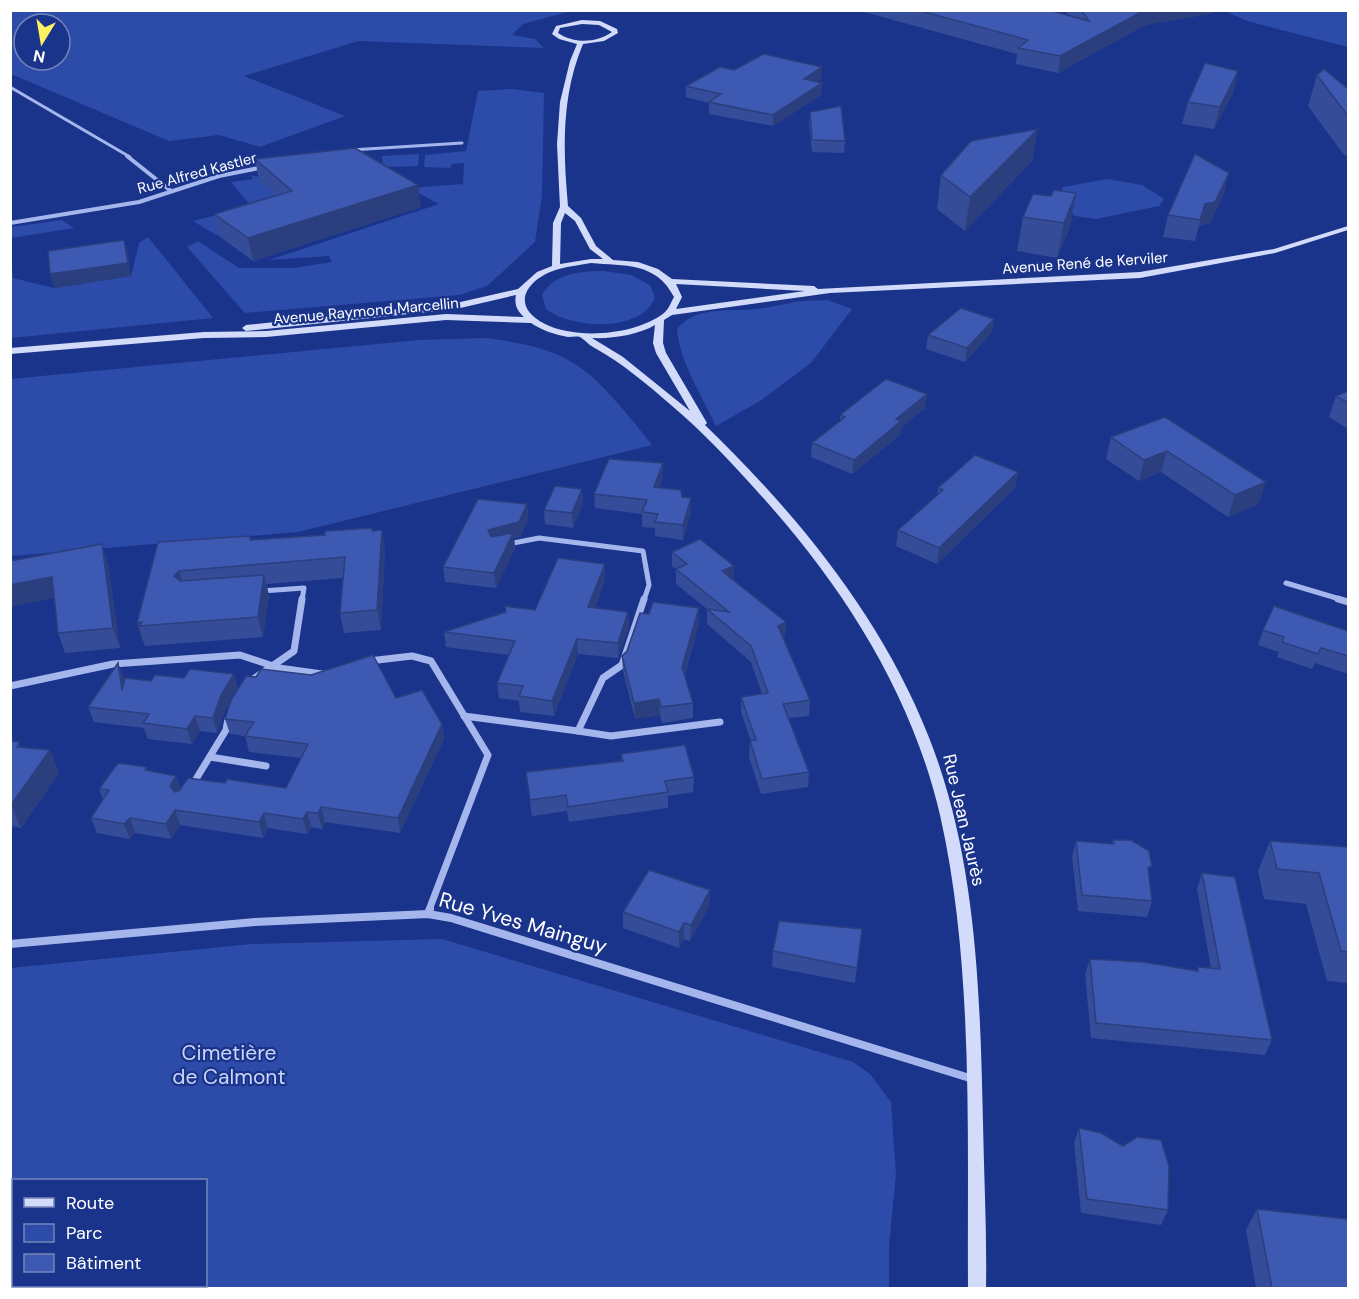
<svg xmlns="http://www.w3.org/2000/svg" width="1359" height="1299" font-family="'DM Sans',sans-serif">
  <rect width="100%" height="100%" fill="#1b348b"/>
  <!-- green -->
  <g fill="#2d4ba9" fill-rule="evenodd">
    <path d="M10 11 11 10 571 11 523 24 512 35 535 39 544 48 358 41 244 76 345 116 260 147 219 135 169 141 11 74ZM24 24H60V60H24Z"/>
    <polygon points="1225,11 1348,11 1348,47 1247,21"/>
    <polygon points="512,89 544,93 542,196 535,242 487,286 459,295 245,313 187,247 198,241 239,268 293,268 332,262 329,256 269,260 439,204 409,188 463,184 464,163 452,164 450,168 424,167 425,155 466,151 478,91"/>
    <polygon points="419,154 418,166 383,167 382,156"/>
    <polygon points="372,157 370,167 334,197 216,235 193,221 251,206 231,182 253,179 250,175 263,178"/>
    <polygon points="1107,179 1142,185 1164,199 1159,206 1096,219 1075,216 1057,203 1063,187"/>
    <polygon points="62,220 74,228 11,238 11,227"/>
    <polygon points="148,237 213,318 11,338 10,253 13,278 54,288 131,276 139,243"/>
    <path d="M604 271 631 275 650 285 655 298C640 333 571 329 546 309L542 295C554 273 582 271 604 271Z"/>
    <path d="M827 300 852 309 811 363 760 401 716 426C702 396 680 363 677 329 697 305 730 312 757 309 768 308 779 305 790 303 802 300 815 301 827 300Z"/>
    <path d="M487 338C515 342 551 348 575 364 601 380 633 421 652 445L298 532 11 556V379L419 340Z"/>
    <path d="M442 939 853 1062 870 1074 891 1102 896 1175 889 1245V1288H11V968L252 944ZM14 1180H206V1286H14Z"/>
  </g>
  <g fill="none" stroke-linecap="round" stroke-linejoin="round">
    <!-- street-far4 -->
    <g stroke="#a5b6ed" stroke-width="3">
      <polyline points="10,87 130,157"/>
      <polyline points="351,150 462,143"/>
    </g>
    <!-- street-far3 -->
    <g stroke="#a5b6ed" stroke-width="4">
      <polyline points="127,156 171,191"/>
      <polyline points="10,223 139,202 219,176 264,167"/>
    </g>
    <!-- street-far2 -->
    <g stroke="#a5b6ed" stroke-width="5">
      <polyline points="508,544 539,538 643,551 649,585 644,600"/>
      <polyline points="1286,583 1343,600"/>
      <polyline points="262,591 304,588 302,600"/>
    </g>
    <!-- street-far1 -->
    <g stroke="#a5b6ed" stroke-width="7">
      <polyline points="1338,599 1348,602"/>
      <polyline points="369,661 412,656 431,661 488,755 429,910"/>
      <polyline points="249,682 294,651 302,599"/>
      <polyline points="10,686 113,664 240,655 279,668 322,674"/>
      <polyline points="464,716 578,731 603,678 622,665 644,599"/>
      <polyline points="578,731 611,736 720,722"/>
      <polyline points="210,757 266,766"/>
      <polyline points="193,784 226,730 228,719"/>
    </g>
    <!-- street -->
    <g stroke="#a5b6ed" stroke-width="8">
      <polyline points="428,914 430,909"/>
      <polyline points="10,944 255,922 428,914 451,918 973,1079"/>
    </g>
    <!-- secondary -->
    <path fill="#d2dbf9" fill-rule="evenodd" d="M582 20 600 21 617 29 618 33 604 41 583 44C561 96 563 151 568 206L581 218 596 246 613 260 638 262 658 269 672 279 814 286 818 289 1140 272 1274 249 1348 226V230L1275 253 1140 278 830 293 672 315 664 320 663 343 666 353 707 423 705 425C796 513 881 616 928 735 977 857 980 993 983 1123 984 1178 987 1233 986 1288H968C967 1135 974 965 940 815 911 691 841 583 756 490 729 460 702 431 671 405 647 384 622 363 593 347 589 345 584 339 580 337 576 336 572 337 568 337 556 335 541 330 531 323L446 320 266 337 204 338 10 354V348L204 332 266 331 446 314 524 317C517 311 514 304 516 295L456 309 246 331 242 328 246 325 456 303 518 289 537 272 552 266 553 223 560 207 557 144 560 102 570 61 577 44 559 39 552 34 556 26ZM582 24 599 25 612 32C597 43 574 44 558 33L560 28ZM565 213 575 221 590 249 603 259H591L560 264 561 223ZM591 263C625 266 656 262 674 297 671 302 669 309 664 313 636 335 577 340 545 324 507 305 529 277 559 269 569 266 581 265 591 263ZM676 284 805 291 676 309 682 297ZM655 325 653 343 656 353 690 411 623 357 592 338C612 339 638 335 655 325Z"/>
  </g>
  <!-- wall -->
  <g fill="#354d99">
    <polygon points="857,10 1048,10 1069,16 1065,10 1215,10 1214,13 1145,25 1058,73 1016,64 1017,54"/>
    <polygon points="734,70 822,78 816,82 822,83 821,95 773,126 709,114 709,103 686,97 686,86"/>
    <polygon points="1238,71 1233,93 1214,129 1182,124 1188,102"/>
    <polygon points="1317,75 1348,89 1348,156 1344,155 1308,106"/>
    <polygon points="810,112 845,141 844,153 812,152 809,123"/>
    <polygon points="1038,129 1032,161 965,231 937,209 941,175"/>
    <polygon points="255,159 421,207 253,261 219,236 214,214 276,195 259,181"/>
    <polygon points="1076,193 1070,227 1057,258 1017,251 1023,217 1051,196"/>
    <polygon points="1224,194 1210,223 1199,226 1195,241 1163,237 1168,215"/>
    <polygon points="994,319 992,332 965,362 926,349 928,335"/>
    <polygon points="1348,391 1348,429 1329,417 1336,396"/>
    <polygon points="927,394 925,408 901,428 900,435 852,474 811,457 812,443 840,421 840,415"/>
    <polygon points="1165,417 1259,504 1228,517 1161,472 1139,481 1106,459 1111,437"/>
    <polygon points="663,478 659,488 682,497 691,498 691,513 683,540 655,536 655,528 642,527 642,514 595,508 594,494"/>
    <polygon points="1016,487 937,564 896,546 898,530 937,495 938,488"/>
    <polygon points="582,489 583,504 573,528 545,524 544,510"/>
    <polygon points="527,504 528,519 520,537 514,538 515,548 496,588 445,582 443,567"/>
    <polygon points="372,531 385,549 381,630 344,633 340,613 343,578 266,584 269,595 263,637 145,646 144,643 143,643 137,623 158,542 251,540 325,535"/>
    <polygon points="672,552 734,580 786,622 785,637 783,638 810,700 809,716 788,718 809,772 808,787 761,794 749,757 750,741 751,741 741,712 741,697 762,694 751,662 707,624 707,609 676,584 676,569 672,566"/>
    <polygon points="108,564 120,648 65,653 58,633 54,598"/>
    <polygon points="605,564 605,579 595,607 628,612 629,627 618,658 578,654 554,716 520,712 519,701 499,698 497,683 509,655 446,647 444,632 505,612 505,606 535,610"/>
    <polygon points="699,608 699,623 685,674 693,703 693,718 662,723 660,715 635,719 623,671 622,656 627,651 649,614"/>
    <polygon points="1263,630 1348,631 1348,674 1315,663 1312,669 1277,657 1279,652 1258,645"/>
    <polygon points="118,663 124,682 234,674 238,689 396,698 442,724 444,739 400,833 325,822 322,829 311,827 307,834 268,828 263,838 180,825 171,839 135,833 130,839 97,833 91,818 103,799 99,789 149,771 176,776 181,790 225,783 286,788 301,758 249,752 245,736 230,734 225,719 231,701 225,710 217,733 200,731 192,744 148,739 144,728 94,722 88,707"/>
    <polygon points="10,741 22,747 50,750 59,773 21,828 12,826 10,828"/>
    <polygon points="621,754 694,777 693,792 668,796 668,808 569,822 567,811 532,816 526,772 621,761"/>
    <polygon points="1113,840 1152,901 1147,917 1078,911 1072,857 1076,841 1112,844"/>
    <polygon points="1270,841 1348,847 1348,983 1327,981 1306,904 1264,899 1258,871"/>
    <polygon points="1202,873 1272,1040 1265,1055 1091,1038 1085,974 1090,959 1197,970 1198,967 1211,968 1197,889"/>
    <polygon points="710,890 709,906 690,941 684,939 679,948 623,928 623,912"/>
    <polygon points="862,929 855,983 772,967 773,951"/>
    <polygon points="1079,1128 1168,1210 1161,1225 1081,1213 1074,1143"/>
    <polygon points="1257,1209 1348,1288 1256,1288 1246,1230"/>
  </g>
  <!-- shaded-wall -->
  <g fill="#2b3e7d">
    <polygon points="1145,10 1215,10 1214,13 1145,25 1058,73 1060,56"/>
    <polygon points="822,67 822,78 803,90 804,79"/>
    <polygon points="1238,71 1233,93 1214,129 1220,107"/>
    <polygon points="822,83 821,95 773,126 773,115"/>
    <polygon points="1038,129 1032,161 965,231 970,197"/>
    <polygon points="1229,173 1224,194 1210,223 1199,226 1195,241 1205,204"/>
    <polygon points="418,185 421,207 253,261 248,238"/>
    <polygon points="1076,193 1070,227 1057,258 1064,223"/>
    <polygon points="124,240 128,253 131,276 54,288 50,274"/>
    <polygon points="994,319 992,332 965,362 967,348"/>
    <polygon points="927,394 925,408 901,428 900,435 852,474 854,460 896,419"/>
    <polygon points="1167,451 1161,472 1139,481 1144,460"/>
    <polygon points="663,463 663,478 654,502 654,487"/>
    <polygon points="1018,472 1016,487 937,564 939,548"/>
    <polygon points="1266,482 1259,504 1228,517 1235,495"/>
    <polygon points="582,489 583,504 573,528 572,513"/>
    <polygon points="691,498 691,513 683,540 683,525"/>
    <polygon points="527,504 528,519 520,537 514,538 515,548 496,588 488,530"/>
    <polygon points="382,530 385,549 381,630 377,610"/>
    <polygon points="102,544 108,564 120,648 113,628"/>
    <polygon points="605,564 605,579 589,622 588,607"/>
    <polygon points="734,566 734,580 722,571"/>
    <polygon points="179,571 185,591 174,576"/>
    <polygon points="264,575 269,595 263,637 258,617"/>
    <polygon points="52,577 59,597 10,607 10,585"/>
    <polygon points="699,608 699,623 682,682 682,667"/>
    <polygon points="628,612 629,627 618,658 618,643"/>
    <polygon points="142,622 139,626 144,643 143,643 137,623"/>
    <polygon points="786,622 785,637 777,641 778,626"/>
    <polygon points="577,639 578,654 554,716 552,701"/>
    <polygon points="118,663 124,678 127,706 122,690"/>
    <polygon points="234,674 238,690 225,710 217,733 213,718 221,695"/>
    <polygon points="659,699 660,715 635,719 634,703"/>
    <polygon points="195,716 200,731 192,744 187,729"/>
    <polygon points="442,724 444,739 400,833 398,818"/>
    <polygon points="50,750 59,773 21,828 11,805"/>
    <polygon points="176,776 181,791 175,801 170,786"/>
    <polygon points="321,807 325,822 322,829 318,813"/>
    <polygon points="175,810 180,825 171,839 166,824"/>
    <polygon points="307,812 311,827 307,834 303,819"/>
    <polygon points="264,813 268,828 263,838 259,822"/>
    <polygon points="130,818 135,833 130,839 124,824"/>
    <polygon points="710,890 709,906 690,941 691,925"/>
    <polygon points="684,923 684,939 679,948 679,932"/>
  </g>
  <!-- building -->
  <g fill="#3e59b2" stroke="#2b3e7d" stroke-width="1.5">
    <polygon points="917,10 1048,10 1089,21 1081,10 1145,10 1060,56 1018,48 1028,40"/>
    <polygon points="764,54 822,67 804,79 822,83 773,115 709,102 721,94 686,86 720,67 734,70"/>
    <polygon points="1205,63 1238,71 1220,107 1188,102"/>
    <polygon points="1324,69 1348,89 1348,116 1317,75"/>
    <polygon points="841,106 845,141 812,140 810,112"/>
    <polygon points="1038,129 970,197 941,175 971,141"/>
    <polygon points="355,148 418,185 248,238 214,214 292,191 255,159"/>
    <polygon points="1195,154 1229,173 1215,202 1205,204 1200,220 1168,215"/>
    <polygon points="1054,190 1076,193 1064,223 1023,217 1033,194 1051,196"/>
    <polygon points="124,240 128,263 50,274 48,251"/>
    <polygon points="961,308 994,319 967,348 928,335"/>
    <polygon points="886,379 927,394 896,419 901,421 854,460 812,443 845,417 840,415"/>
    <polygon points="1348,391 1348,403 1336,396"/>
    <polygon points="1165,417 1266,482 1235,495 1167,451 1144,460 1111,437"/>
    <polygon points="975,455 1018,472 939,548 898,530 943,490 938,488"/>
    <polygon points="609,459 663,463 654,487 681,490 682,497 691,498 683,525 655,522 658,514 642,512 647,500 594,494"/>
    <polygon points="555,486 582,489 572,513 544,510"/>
    <polygon points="478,499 527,504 519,522 488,530 491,537 513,533 494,573 443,567"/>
    <polygon points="372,528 372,531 382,530 377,610 340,613 345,557 179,571 174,576 180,581 264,575 258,617 139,626 142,622 137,623 158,542 250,536 250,540 325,535 325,531"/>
    <polygon points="700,539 734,566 722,571 786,622 778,626 810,700 783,704 809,772 762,779 750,741 756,740 741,697 768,693 751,646 707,609 729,612 676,569 687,564 672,552"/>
    <polygon points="102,544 113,628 58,633 52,577 10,585 10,561"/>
    <polygon points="558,558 605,564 588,607 628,612 618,643 577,639 552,701 519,696 523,686 497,683 515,641 444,632 506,612 505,606 535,610"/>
    <polygon points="653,602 699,608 682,667 693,703 661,707 659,699 634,703 622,656 627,651 640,613 649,614"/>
    <polygon points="1274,606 1348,631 1348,656 1321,648 1318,654 1282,642 1284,637 1263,630"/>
    <polygon points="373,655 396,698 422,690 442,724 398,818 321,807 318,813 307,812 303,819 264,813 259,822 175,810 166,824 130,818 124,824 91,818 109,790 99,789 118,763 147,767 145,770 176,776 170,786 175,792 180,790 188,778 225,783 227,779 286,788 308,744 245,736 254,722 225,719 231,700 246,676 256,677 261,669 311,675"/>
    <polygon points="118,663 122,690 125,678 151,681 155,675 184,678 190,669 234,674 221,695 213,718 195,716 187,729 143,723 149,714 88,707"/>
    <polygon points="10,741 20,742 17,747 50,750 11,805"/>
    <polygon points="685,745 694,777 665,781 668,792 568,807 566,795 530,800 526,772 623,761 621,754"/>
    <polygon points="1113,840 1131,840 1149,851 1152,866 1148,868 1152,901 1082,895 1076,841 1114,844"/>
    <polygon points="1270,841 1348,847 1348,952 1341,951 1319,873 1277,869"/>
    <polygon points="649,870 710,890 691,925 684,923 679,932 623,912"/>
    <polygon points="1202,873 1235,877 1272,1040 1096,1023 1090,959 1143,962 1198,971 1198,967 1220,969"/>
    <polygon points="779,921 862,929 857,968 773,951"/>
    <polygon points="1079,1128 1101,1133 1123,1146 1137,1137 1161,1140 1169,1166 1168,1210 1087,1199"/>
    <polygon points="1257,1209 1348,1219 1348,1288 1272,1288"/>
  </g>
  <g text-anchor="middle" stroke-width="4.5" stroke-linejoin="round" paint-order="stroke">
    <!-- far-street labels -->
    <g font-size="15" fill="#fff" stroke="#1b348b">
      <text transform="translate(197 173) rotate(-15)" y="5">Rue Alfred Kastler</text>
      <text transform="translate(1085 263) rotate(-4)" y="5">Avenue René de Kerviler</text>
      <text transform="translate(366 311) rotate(-5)" y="5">Avenue Raymond Marcellin</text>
    </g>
    <!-- street labels -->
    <g font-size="18" fill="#fff" stroke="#1b348b">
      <text transform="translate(964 820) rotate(77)" y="6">Rue Jean Jaurès</text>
    </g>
    <!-- near-street labels -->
    <g font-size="21" fill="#fff" stroke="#1b348b">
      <text transform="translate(523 923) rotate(16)" y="7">Rue Yves Mainguy</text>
    </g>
    <!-- near-park labels -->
    <g font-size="21" fill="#cbd6f9" stroke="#1b348b">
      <text x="229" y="1060">Cimetière<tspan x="229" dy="24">de Calmont</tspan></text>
    </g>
  </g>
  <!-- border -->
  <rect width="1359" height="1299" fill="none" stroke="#ffffff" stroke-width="24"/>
  <!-- legend -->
  <rect x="12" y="1179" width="195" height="108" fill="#1b348b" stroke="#7685b9" stroke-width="1.5"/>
  <rect x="24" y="1198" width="30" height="9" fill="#d2dbf9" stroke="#7685b9" stroke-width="1.5"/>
  <text x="66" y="1209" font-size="18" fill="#ffffff">Route</text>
  <rect x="24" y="1224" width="30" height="18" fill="#2d4ba9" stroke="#7685b9" stroke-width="1.5"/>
  <text x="66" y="1239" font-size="18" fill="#ffffff">Parc</text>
  <rect x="24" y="1254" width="30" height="18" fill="#3e59b2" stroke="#7685b9" stroke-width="1.5"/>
  <text x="66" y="1269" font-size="18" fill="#ffffff">Bâtiment</text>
  <!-- north arrow -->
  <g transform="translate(42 42) rotate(191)"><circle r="28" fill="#1b348b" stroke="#7685b9" stroke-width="1.5"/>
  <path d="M0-4.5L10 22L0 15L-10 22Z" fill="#fff262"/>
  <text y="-9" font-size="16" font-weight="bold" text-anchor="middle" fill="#ffffff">N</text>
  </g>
</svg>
